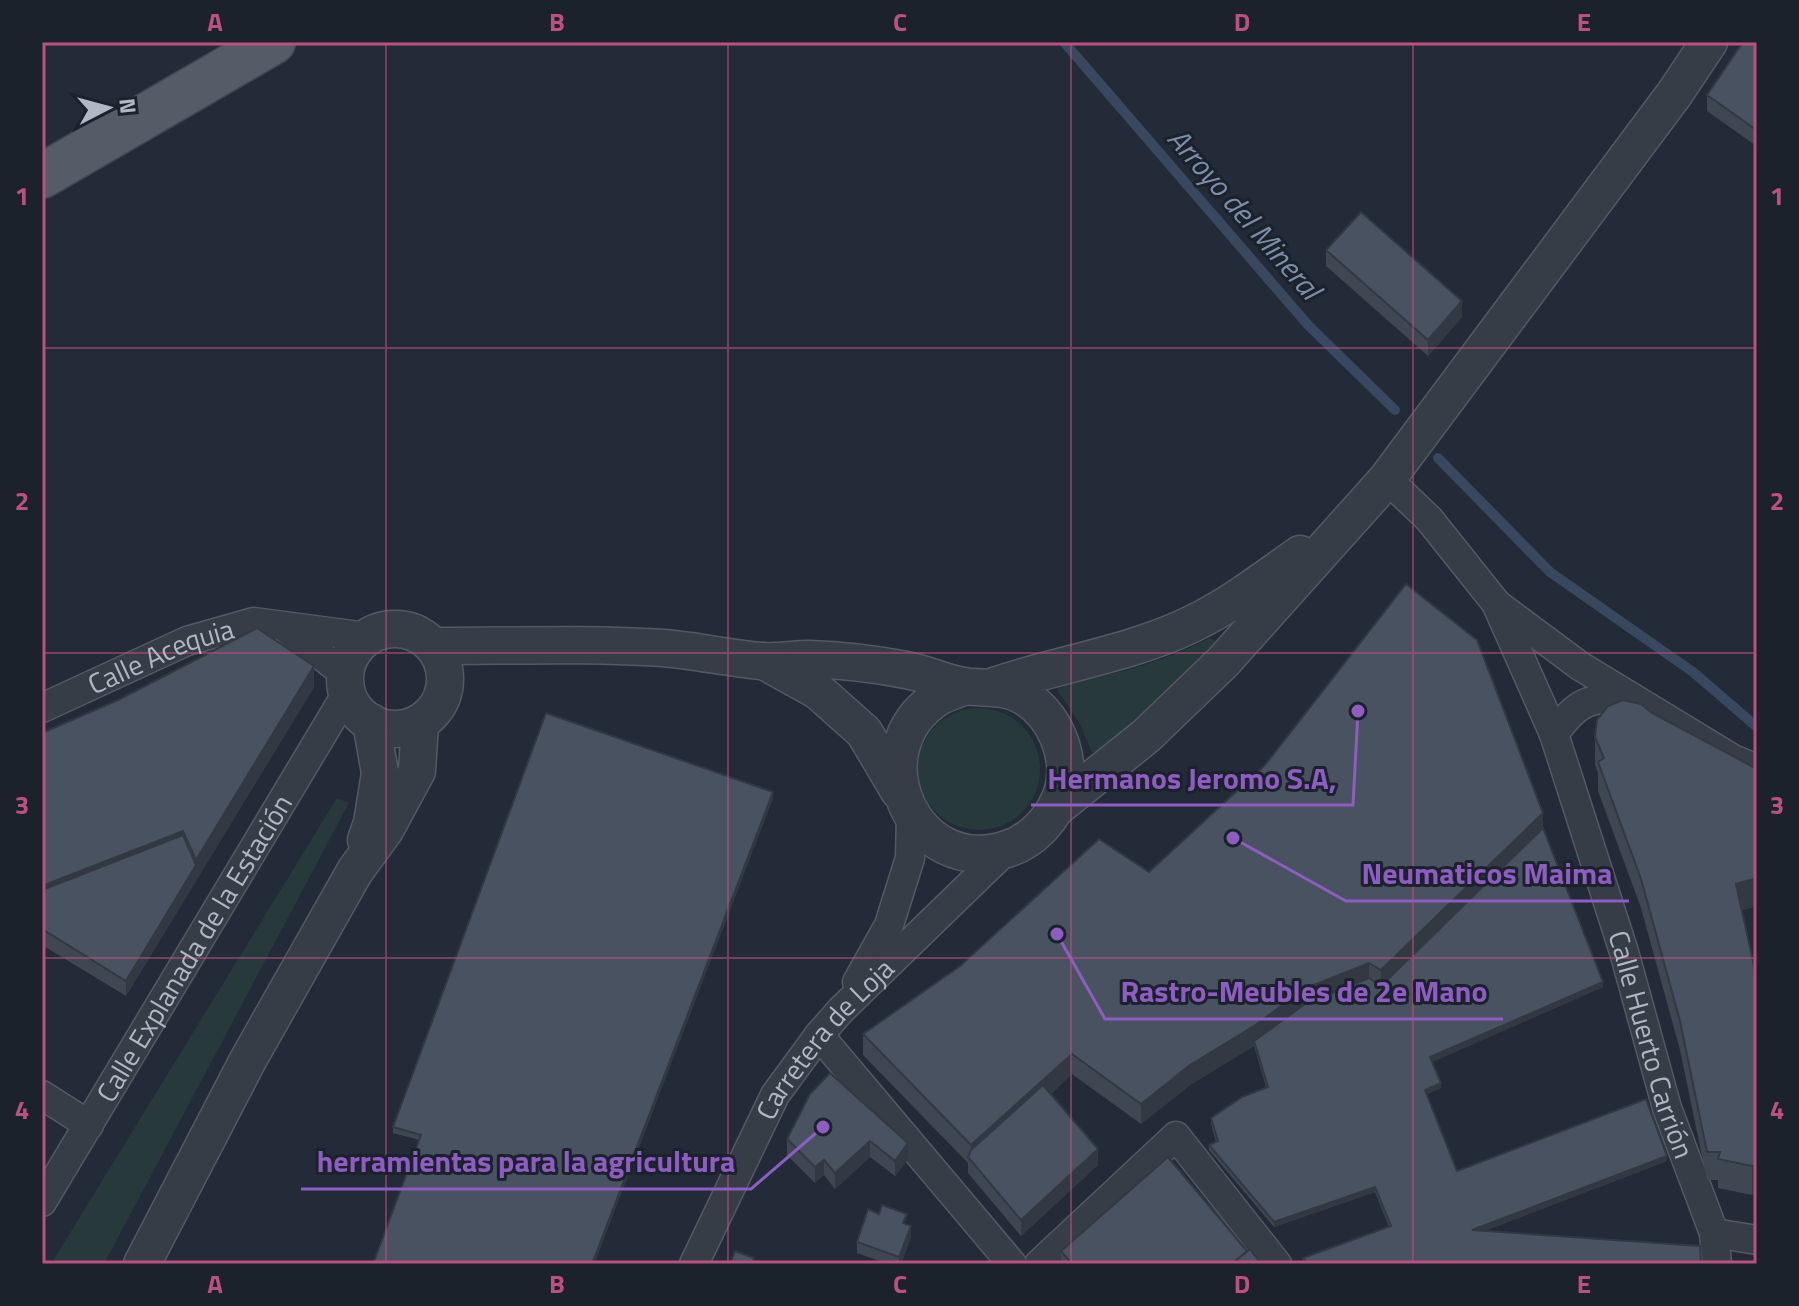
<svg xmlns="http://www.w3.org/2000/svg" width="1799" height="1306" font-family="'Titillium Web',sans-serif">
  <rect width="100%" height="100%" fill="#222b37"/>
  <!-- green -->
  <g fill="#27393a">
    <path d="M1210 638 1215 641 1214 648 1099 752H1092L1080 724 1058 691V687C1111 675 1162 663 1210 638Z"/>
    <circle cx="979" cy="769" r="61"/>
    <polygon points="337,798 349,803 104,1264 51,1264"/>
  </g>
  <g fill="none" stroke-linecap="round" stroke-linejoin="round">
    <!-- stream -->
    <g stroke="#39485f" stroke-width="10">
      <polyline points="1064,42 1308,325 1395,410"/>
      <polyline points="1438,458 1550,572 1693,672 1757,727"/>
    </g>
    <!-- minor casing -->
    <g stroke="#545a65" stroke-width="31">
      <g id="minor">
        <path id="s1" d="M1387 479 1429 519 1496 603 1554 734 1624 952 1667 1108 1714 1233 1717 1264"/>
        <polyline points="1498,605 1580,666 1733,759 1757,769"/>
        <polyline points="284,627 345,674"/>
        <path id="s2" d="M42 708 187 641 254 622 367 637"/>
        <path d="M1554 734C1580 698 1589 699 1631 697"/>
        <polyline points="857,982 889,925 910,858 911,815"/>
        <polyline points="819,1035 1012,1264"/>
        <polyline points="42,1095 89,1125"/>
        <path id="s3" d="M42 1202 347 693"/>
        <polyline points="1714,1233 1757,1240"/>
        <path id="s4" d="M694 1264 775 1095 819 1035 841 1010 1006 850"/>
        <polyline points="1039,1264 1176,1136 1277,1264"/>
      </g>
    </g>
    <!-- tertiary casing -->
    <g stroke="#545a65" stroke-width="39">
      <g id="tertiary">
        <circle cx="395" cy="679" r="50"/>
        <path d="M434 646C510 646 588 643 664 648 697 651 728 658 761 661 777 662 793 659 809 659 840 660 875 664 906 670 925 673 944 683 964 686 984 689 1003 685 1023 696 1054 714 1072 755 1063 790 1055 817 1033 841 1007 849 915 880 856 752 937 698 945 693 956 690 965 686"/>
        <polyline points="764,661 818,691 864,732 899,791"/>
        <path d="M994 686C1059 664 1130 654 1192 624 1231 605 1265 579 1300 554"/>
        <polyline points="1056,808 1146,736 1223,662 1387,479 1675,93 1709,42"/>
        <polyline points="366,840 372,823 380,773 371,722"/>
        <polyline points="142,1264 248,1060 355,871 385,830 417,771 420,723"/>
      </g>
    </g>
    <!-- primary casing -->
    <g stroke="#3f4651" stroke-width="47">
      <polyline id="primary" points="42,176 273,42"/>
    </g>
    <!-- minor -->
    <use href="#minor" stroke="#363d47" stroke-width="28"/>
    <!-- tertiary -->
    <use href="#tertiary" stroke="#363d47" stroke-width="36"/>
    <!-- primary -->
    <use href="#primary" stroke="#545c67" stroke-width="44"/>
  </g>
  <!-- wall -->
  <g fill="#3f4753">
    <polygon points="1757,42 1755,145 1707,111 1707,95"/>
    <polygon points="1326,250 1462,317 1428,356 1326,266"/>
    <polygon points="314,687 126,996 42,945 42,733"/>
    <polygon points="1652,713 1757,769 1757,906 1742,910 1756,975 1752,1195 1718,1188 1718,1180 1707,1180 1680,1050 1641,908 1598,791 1598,773 1595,765 1595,737"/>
    <polygon points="773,798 594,1264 373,1264 419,1140 393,1133 393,1127"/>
    <polygon points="1543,828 1603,987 1432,1062 1441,1088 1427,1094 1457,1171 1667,1161 1484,1231 1701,1264 1303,1264 1303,1258 1389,1227 1375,1192 1274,1227 1209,1150 1209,1145 1216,1142 1211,1124 1211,1118 1266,1087 1254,1046 1190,1085 1141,1124 1072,1074 1051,1094 1098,1165 1021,1236 968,1173 968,1163 863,1055 863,1034 1149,872"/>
    <polygon points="810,1094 908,1159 895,1176 870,1157 835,1189 824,1175 815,1183 787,1155 787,1139"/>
    <polygon points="907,1224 911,1237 901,1264 888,1264 857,1253 857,1242"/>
    <polygon points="1061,1251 1247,1251 1261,1264 1061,1264"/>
  </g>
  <!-- shaded-wall -->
  <g fill="#333943">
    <polygon points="1757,126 1757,142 1755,145 1755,129"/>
    <polygon points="1462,301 1462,317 1428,356 1428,340"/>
    <polygon points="314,666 314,687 126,996 126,981 196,865 196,860"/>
    <polygon points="773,792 773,798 594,1264 592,1264"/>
    <polygon points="1543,813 1543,834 1381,991 1381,970"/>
    <polygon points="183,831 183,851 42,906 42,886"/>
    <polygon points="1757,878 1757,906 1736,912 1736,884"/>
    <polygon points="1369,963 1369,983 1254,1041 1254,1046 1190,1085 1141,1124 1141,1104 1190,1065 1304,989"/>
    <polygon points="1603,982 1603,987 1430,1063 1430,1057"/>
    <polygon points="1072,1054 1072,1074 973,1164 971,1161 971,1145"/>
    <polygon points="1441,1083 1441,1088 1425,1095 1425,1090"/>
    <polygon points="870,1141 870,1157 835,1189 835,1173"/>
    <polygon points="908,1143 908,1159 895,1176 895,1161"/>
    <polygon points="1098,1149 1098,1165 1021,1236 1021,1220"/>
    <polygon points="1667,1156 1667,1161 1472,1236 1472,1230"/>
    <polygon points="824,1160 824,1175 815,1183 815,1167"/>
    <polygon points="1757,1165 1757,1193 1752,1195 1752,1166"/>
    <polygon points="1375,1187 1375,1192 1274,1227 1274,1222"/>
    <polygon points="911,1226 911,1237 901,1264 899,1264 899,1257"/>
  </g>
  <!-- building -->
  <g fill="#495260" stroke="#333943" stroke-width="2">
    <polygon points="1743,42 1757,42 1757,126 1755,129 1707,95"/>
    <polygon points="1361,212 1462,301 1428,340 1326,250"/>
    <polygon points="1406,584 1477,640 1543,813 1381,970 1369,963 1304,989 1254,1026 1190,1065 1141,1104 1072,1054 971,1145 863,1034 960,966 1099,839 1149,872 1265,765"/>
    <polygon points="257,628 314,666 196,860 183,831 42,886 42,733 118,700"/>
    <polygon points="1623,700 1641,704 1652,713 1757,769 1757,878 1736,884 1756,975 1757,975 1757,1165 1752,1166 1718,1159 1720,1152 1707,1152 1680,1021 1641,879 1598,762 1604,758 1595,737 1597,720 1608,706"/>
    <polygon points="546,713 773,792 592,1264 373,1264 421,1135 393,1127"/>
    <polygon points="1543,828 1603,982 1430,1057 1441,1083 1425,1090 1457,1171 1646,1099 1667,1156 1472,1230 1700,1246 1701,1264 1308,1264 1303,1258 1391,1226 1375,1187 1274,1222 1209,1145 1218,1141 1211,1118 1242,1097 1268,1087 1254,1041 1305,1004 1369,978 1381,986"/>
    <polygon points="183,835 196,865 126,981 42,929 42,890"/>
    <polygon points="830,1073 908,1143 895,1161 870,1141 835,1173 824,1160 815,1167 787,1139 810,1094"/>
    <polygon points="1043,1085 1098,1149 1021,1220 968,1157 971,1150"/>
    <polygon points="1168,1157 1247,1251 1232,1264 1072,1264 1061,1251"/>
    <polygon points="882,1205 907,1214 903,1223 911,1226 899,1257 857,1242 868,1209 879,1214"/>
    <polygon points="1250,1249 1261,1264 1232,1264"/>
    <polygon points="735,1251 754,1258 752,1264 730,1264"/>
  </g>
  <!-- grid -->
  <path fill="none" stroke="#bc5080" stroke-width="2" stroke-opacity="0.55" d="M386 42V1264M728 42V1264M1071 42V1264M1413 42V1264M42 348H1757M42 653H1757M42 958H1757"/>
  <g text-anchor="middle" stroke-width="6" stroke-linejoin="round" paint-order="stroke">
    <!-- street labels -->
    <g font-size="28" fill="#b1b7c4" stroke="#1b222c">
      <text dy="10" stroke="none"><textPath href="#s2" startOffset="130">Calle Acequia</textPath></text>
      <text dy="10" stroke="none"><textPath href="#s3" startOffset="296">Calle Explanada de la Estación</textPath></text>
      <text dy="10" stroke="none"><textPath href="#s4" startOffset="262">Carretera de Loja</textPath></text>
      <text dy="10" stroke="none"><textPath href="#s1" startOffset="634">Calle Huerto Carrión</textPath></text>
    </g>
    <!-- water labels -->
    <g font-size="30" font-style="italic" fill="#7b8eaa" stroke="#1b222c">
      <text transform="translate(1244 214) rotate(49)" y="10">Arroyo del Mineral</text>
    </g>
  </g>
  <!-- callouts -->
  <path fill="none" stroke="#8e5dc1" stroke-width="3" d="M1358 711L1353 805H1031M1233 838L1346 901H1629M1057 934L1105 1019H1503M823 1127L751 1189H301"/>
  <g fill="#8e5dc1" stroke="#1b222c" stroke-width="3">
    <circle cx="1358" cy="711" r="8"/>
    <circle cx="1233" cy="838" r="8"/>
    <circle cx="1057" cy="934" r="8"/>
    <circle cx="823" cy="1127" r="8"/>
  </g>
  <g font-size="30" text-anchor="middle" font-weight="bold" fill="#8e5dc1" stroke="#1b222c" stroke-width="6" stroke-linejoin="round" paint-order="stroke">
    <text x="1192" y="789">Hermanos Jeromo S.A,</text>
    <text x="1487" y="884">Neumaticos Maima</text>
    <text x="1304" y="1002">Rastro-Meubles de 2e Mano</text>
    <text x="526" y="1172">herramientas para la agricultura</text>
  </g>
  <!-- border -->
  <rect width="1799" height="1306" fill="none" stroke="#1b222c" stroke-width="88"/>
  <!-- north arrow -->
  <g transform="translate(108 108) rotate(84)" stroke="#1b222c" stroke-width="6" paint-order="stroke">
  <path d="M0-6L14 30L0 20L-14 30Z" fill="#b1b7c4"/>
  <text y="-12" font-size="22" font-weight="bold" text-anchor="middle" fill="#b1b7c4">N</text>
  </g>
  <rect x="44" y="44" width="1711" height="1218" fill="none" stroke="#bc5080" stroke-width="3"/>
  <g font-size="26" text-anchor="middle" font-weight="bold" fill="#bc5080">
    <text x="215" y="31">A</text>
    <text x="557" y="31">B</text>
    <text x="900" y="31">C</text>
    <text x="1242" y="31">D</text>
    <text x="1584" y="31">E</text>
    <text x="22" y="205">1</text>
    <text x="1777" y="205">1</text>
    <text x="22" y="510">2</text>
    <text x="1777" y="510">2</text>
    <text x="22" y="814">3</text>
    <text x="1777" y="814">3</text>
    <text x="22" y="1119">4</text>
    <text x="1777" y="1119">4</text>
    <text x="215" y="1293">A</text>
    <text x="557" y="1293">B</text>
    <text x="900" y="1293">C</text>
    <text x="1242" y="1293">D</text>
    <text x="1584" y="1293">E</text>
  </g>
</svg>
